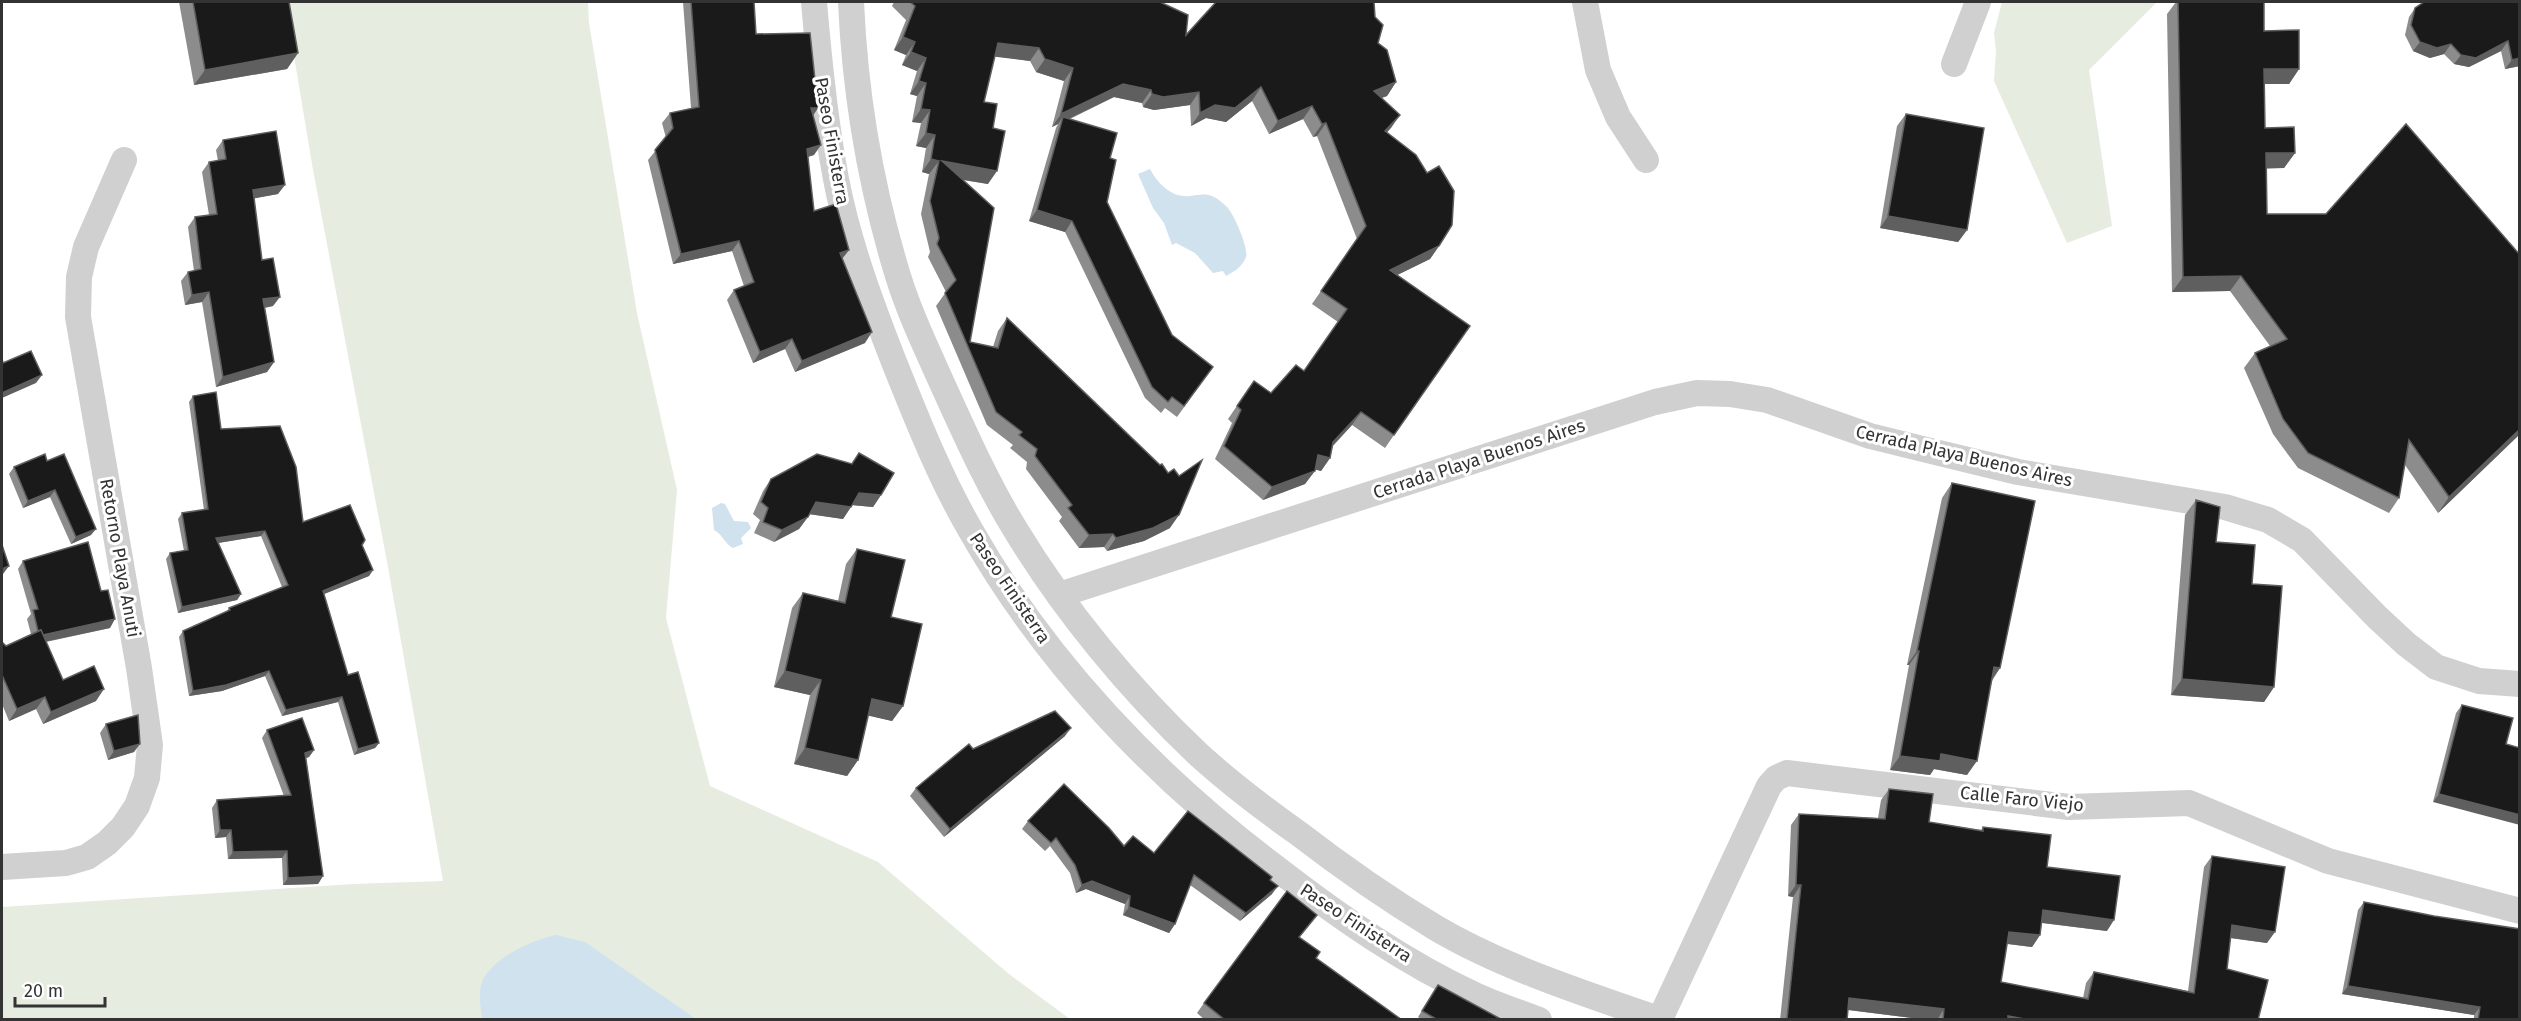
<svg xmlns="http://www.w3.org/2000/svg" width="2521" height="1021" font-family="'Fira Sans',sans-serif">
  <rect width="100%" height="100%" fill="#fff"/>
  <!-- green -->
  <g fill="#e6ecdf">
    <polygon points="285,2 588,2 589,23 637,313 677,490 666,618 710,786 878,862 1009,974 1070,1019 2,1020 2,907 354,884 443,881 388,567 313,170"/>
    <polygon points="2002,2 2157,2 2089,70 2112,226 2067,243 1994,81 1996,51 1994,33"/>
  </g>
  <!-- water -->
  <g fill="#cfe2ee">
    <path d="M1150 169C1158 184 1172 198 1190 196 1197 195 1204 193 1212 196 1217 198 1223 203 1227 207 1234 214 1249 249 1246 257 1242 267 1235 271 1226 276L1223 271 1213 273 1195 253 1176 243 1172 245 1164 223 1153 208 1138 174Z"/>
    <path d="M721 503 725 504 734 521 748 522 751 528 741 538 743 544 733 548C725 544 723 535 714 530L712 508Z"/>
    <path d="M556 935 585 942 696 1019H482C481 1010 478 991 482 982 492 958 532 940 556 935Z"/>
  </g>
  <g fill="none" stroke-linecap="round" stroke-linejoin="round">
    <!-- street -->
    <g stroke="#d0d0d0" stroke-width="26">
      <path d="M814 2C819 61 825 121 836 179 848 242 871 303 894 362 917 419 940 478 971 531 1046 663 1155 777 1276 868 1338 916 1405 963 1477 996 1497 1005 1518 1012 1539 1020"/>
      <path d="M851 2C855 94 871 188 898 276 910 315 929 354 946 392 967 438 988 485 1015 529 1064 610 1130 690 1199 755 1230 783 1264 809 1298 833 1342 867 1388 899 1436 928 1504 968 1586 994 1661 1020"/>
      <polyline points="1585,2 1598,70 1618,117 1646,160"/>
      <polyline points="1954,64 1978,2"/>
      <polyline points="1059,595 1655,402 1697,393 1730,394 1767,400 1870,436 1935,452 2018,472 2225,507 2268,520 2302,540 2377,617 2406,644 2436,667 2479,681 2520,684"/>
      <polyline points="2,867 66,863 87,857 107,843 123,827 137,806 147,778 150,745 139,668 78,317 79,277 86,247 124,160"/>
      <polyline points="1660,1019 1769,786 1776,778 1787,773 2069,807 2189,803 2328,861 2520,911"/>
    </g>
  </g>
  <!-- wall -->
  <g fill="#8c8c8c">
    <polygon points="179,2 289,2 298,53 287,69 194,85"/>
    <polygon points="683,2 754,2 756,34 818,108 813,116 814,155 808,157 814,211 849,250 842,259 865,343 795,372 785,349 753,363 727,300 734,290 744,286 732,251 673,264 648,160 666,138 662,123 670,113 691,108"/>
    <polygon points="894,2 1160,2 1186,35 1375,17 1378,43 1396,82 1387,96 1381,98 1400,115 1387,132 1439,246 1430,259 1397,275 1394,435 1385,448 1352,425 1333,446 1330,458 1321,471 1315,469 1305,484 1263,500 1215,459 1232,423 1228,419 1254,381 1271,393 1304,371 1338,322 1312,304 1357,239 1317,136 1313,137 1303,119 1269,134 1252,101 1226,122 1206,118 1191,126 1190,105 1154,110 1143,107 1142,103 1114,97 1070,119 1110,158 1107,202 1172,335 1205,378 1177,417 1165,408 1161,413 1145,398 1065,232 1029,221 1056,128 1058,124 1052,127 1064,81 1036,72 1030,61 995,56 984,102 993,128 988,184 963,180 970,342 993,347 998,331 1007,318 1170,528 1144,541 1107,551 1104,547 1079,548 1059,521 1062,517 1026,469 1027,462 1010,448 1013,445 987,425 936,306 946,292 928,257 930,252 921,214 929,174 922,172 926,148 916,146 921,123 912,122 917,96 910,94 917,71 902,65 906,55 894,50 906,20 892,6"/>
    <polygon points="2176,2 2264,2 2264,31 2299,69 2289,84 2265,84 2265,128 2295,153 2284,168 2266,168 2267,214 2520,255 2520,434 2438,513 2405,465 2399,498 2389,513 2298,468 2273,434 2244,368 2255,353 2270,346 2230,291 2172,292 2167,14"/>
    <polygon points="2520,2 2520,66 2505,69 2501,51 2469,67 2454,64 2444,54 2430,58 2413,51 2405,35 2409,17 2415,8"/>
    <polygon points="1906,114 1967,230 1958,242 1880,228 1897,126"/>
    <polygon points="223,140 278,194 254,198 262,260 273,306 265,308 274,362 267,372 216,387 202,302 185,305 181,281 188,272 194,271 188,227 195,217 209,215 202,172 209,162 218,161 216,150"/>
    <polygon points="193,396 303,522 362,545 373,570 369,576 324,594 348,675 379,743 375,748 354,755 338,702 282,716 265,676 222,691 189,696 179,637 183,631 227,611 229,608 282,587 261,536 218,543 241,594 237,600 178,613 166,559 170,553 184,551 178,519 182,513 204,510 189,402"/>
    <polygon points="859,453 881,495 873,507 852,505 843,519 810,514 799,529 774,542 754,533 760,520 753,514 763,491 771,479 851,464"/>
    <polygon points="47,461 91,535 71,544 50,497 23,508 9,474 14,467"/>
    <polygon points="1952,483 2000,668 1992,681 1967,775 1934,769 1930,775 1890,770 1909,665 1907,665 1942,498"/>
    <polygon points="2196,500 2216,542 2252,584 2274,687 2264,702 2171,695 2185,515"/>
    <polygon points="857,549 891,617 903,706 892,721 868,715 858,760 847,776 794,764 810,695 774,687 792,608 803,593 838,601 846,564"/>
    <polygon points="23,561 110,628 46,642 63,680 96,701 43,724 36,709 9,721 2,704 2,642 6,646 31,634 27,619 31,614 18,569"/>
    <polygon points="2462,705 2513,718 2433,802 2456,713"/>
    <polygon points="106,724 134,752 108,760 100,733"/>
    <polygon points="267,730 314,750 309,757 306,758 323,876 318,884 283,885 282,858 228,859 226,837 215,838 212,808 217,800 284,796 262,738"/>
    <polygon points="1065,736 944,837 910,796 916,788 973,749"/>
    <polygon points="1889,789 1929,822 1981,830 1983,827 2047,867 2107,931 2042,923 2040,935 2032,947 2007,944 2001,982 2083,998 2086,983 2094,972 2188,991 2204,867 2212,856 2267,943 2230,938 2227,969 2258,1020 1928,1020 1848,1010 1847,1020 1780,1020 1793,897 1788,896 1791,825 1799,814 1878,818 1881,800"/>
    <polygon points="1028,821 1124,846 1270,880 1272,894 1240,921 1190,885 1175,924 1169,933 1123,915 1125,904 1086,889 1076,893 1070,873 1050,846 1045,851 1022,829"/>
    <polygon points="2364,902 2434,916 2520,1020 2474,1020 2474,1015 2342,994 2358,910"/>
    <polygon points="1310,924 1299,938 1316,958 1402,1020 1205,1020 1197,1013 1204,1003"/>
    <polygon points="1438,985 1498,1020 1422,1020 1418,1017"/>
  </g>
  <!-- shaded-wall -->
  <g fill="#5f5f5f">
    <polygon points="903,37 915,42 906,55 894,50"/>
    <polygon points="2508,41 2501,51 2469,67 2454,64 2461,55"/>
    <polygon points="2420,42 2451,44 2444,54 2430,58 2413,51"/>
    <polygon points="998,43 1039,48 1030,61 989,56"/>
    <polygon points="911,52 926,58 917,71 902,65"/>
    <polygon points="298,53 287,69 194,85 205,70"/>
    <polygon points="2520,58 2520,66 2505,69 2512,60"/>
    <polygon points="1045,59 1073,68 1064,81 1036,72"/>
    <polygon points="2264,69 2299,69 2289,84 2254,84"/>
    <polygon points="919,81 926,83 917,96 910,94"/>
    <polygon points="1396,82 1387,96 1365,104 1374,91"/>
    <polygon points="1123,84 1151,90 1142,103 1114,97 1062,122 1063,117 1058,124 1052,127 1061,114"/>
    <polygon points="1261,87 1252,101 1226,122 1206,118 1191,126 1200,113 1215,105"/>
    <polygon points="1199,92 1190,105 1154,110 1143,107 1152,94"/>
    <polygon points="1312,106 1303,119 1269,134 1278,121"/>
    <polygon points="811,108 818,108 811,118"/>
    <polygon points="921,109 930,110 921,123 912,122"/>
    <polygon points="1400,115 1391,128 1376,144 1385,131"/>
    <polygon points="1326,123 1317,136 1313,137 1322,124"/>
    <polygon points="926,133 935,135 926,148 916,146"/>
    <polygon points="821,145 814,155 800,159 807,149"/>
    <polygon points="2266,153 2295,153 2284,168 2255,169"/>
    <polygon points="931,159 939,161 929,174 922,172"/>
    <polygon points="942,161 997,171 988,184 935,175"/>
    <polygon points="285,185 278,194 246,200 253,190"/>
    <polygon points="1037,210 1072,221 1065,232 1029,221"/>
    <polygon points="1888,216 1967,230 1958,242 1880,228"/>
    <polygon points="739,241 732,251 673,264 681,254"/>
    <polygon points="1439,246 1430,259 1381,283 1390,270"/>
    <polygon points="849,250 841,260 840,253"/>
    <polygon points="2241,276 2230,291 2172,292 2183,277"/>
    <polygon points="209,292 202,302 185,305 192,295"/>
    <polygon points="280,297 273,306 256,309 263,299"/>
    <polygon points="872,332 865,343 795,372 802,361"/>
    <polygon points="792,339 785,349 753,363 760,352"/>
    <polygon points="274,362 267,372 216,387 223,377"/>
    <polygon points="42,375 36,383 2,398 2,393"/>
    <polygon points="1361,412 1352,425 1324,455 1333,442"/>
    <polygon points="2520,429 2520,434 2438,513 2449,497"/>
    <polygon points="1318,455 1330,458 1321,471 1309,468"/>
    <polygon points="1315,471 1305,484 1263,500 1272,487"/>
    <polygon points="55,490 50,497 23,508 28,501"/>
    <polygon points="859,493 881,495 873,507 851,505"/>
    <polygon points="816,502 851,507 843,519 808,514"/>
    <polygon points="1179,515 1170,528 1144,541 1107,551 1116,538"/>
    <polygon points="808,517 799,529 774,542 782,530"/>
    <polygon points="96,529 91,535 71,544 76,537"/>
    <polygon points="265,531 261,536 212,544 216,538"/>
    <polygon points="1113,534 1104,547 1079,548 1089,535"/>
    <polygon points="9,566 3,574 2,575 2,569"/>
    <polygon points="373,570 369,576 319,596 323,591"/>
    <polygon points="241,594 237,600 178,613 182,607"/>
    <polygon points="115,619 110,628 34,644 40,636"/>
    <polygon points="1917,651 1919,651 1909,665 1907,665"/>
    <polygon points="1994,667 2000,668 1990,682"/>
    <polygon points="269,671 265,676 222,691 189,696 193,691"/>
    <polygon points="785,671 821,680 810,695 774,687"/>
    <polygon points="2182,679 2274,687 2264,702 2171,695"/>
    <polygon points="104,689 96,701 43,724 51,712"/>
    <polygon points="45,697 36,709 9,721 17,709"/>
    <polygon points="342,697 338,702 282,716 286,710"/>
    <polygon points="872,699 903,706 892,721 861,714"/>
    <polygon points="1071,728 1065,736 944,837 950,829"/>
    <polygon points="379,743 375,748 354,755 358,749"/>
    <polygon points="140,744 134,752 108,760 114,751"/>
    <polygon points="805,748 858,760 847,776 794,764"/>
    <polygon points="314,750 309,757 300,760 305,753"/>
    <polygon points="1941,754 1977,761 1967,775 1934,769 1930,775 1890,770 1900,756"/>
    <polygon points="2439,794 2520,815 2520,825 2433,802"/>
    <polygon points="220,830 231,830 226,837 215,838"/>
    <polygon points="287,851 282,858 228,859 233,852"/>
    <polygon points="323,876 318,884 283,885 288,878"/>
    <polygon points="1092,881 1130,896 1125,904 1086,889 1076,893 1082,885"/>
    <polygon points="1796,885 1801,885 1793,897 1788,896"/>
    <polygon points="1278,886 1272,894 1240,921 1246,913"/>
    <polygon points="1129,907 1175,924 1169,933 1123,915"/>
    <polygon points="2043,910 2114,920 2107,931 2035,922"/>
    <polygon points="2232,925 2275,932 2267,943 2224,937"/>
    <polygon points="2009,932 2040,935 2032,947 2001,943"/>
    <polygon points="2348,986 2480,1007 2474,1015 2342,994"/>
    <polygon points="1849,998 1944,1009 1937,1020 1928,1020 1841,1009"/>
    <polygon points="2008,1016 2030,1020 2006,1020"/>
  </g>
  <!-- building -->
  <g fill="#1a1a1a" stroke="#5f5f5f" stroke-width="1.5">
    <polygon points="193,2 289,2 298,53 205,70"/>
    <polygon points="691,2 754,2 756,34 810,33 818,108 811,108 821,145 807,149 814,211 836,204 849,250 840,253 872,332 802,361 792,339 760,352 734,290 754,282 739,241 681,254 655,150 673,128 670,113 699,107"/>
    <polygon points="910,2 1160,2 1188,15 1186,35 1216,2 1374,2 1375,17 1383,25 1378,43 1387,50 1396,82 1374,91 1400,115 1385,131 1416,155 1427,173 1439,166 1454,191 1452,225 1439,246 1390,270 1470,326 1394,435 1361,412 1333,442 1330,458 1318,455 1315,471 1272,487 1224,446 1241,410 1237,406 1254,381 1271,393 1296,365 1304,371 1347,309 1321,291 1366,226 1326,123 1322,124 1312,106 1278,121 1261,87 1235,108 1215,105 1200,113 1199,92 1163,97 1152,94 1151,90 1123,84 1061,114 1073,68 1045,59 1039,48 998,43 984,102 997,104 993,128 1005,131 997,171 942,161 994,208 970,342 998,348 1007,318 1160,465 1162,464 1168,473 1174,469 1179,476 1202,460 1179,515 1153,528 1116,538 1113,534 1089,535 1068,508 1072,505 1035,456 1037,449 1019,435 1022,432 996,412 945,293 956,280 937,244 939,238 930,201 939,161 931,159 935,135 926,133 930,110 921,109 926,83 919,81 926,58 911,52 915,42 903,37 915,6"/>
    <polygon points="2178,2 2264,2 2264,31 2299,30 2299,69 2264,69 2265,128 2294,127 2295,153 2266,153 2267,214 2326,214 2406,124 2520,255 2520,429 2449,497 2409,440 2399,498 2308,453 2283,419 2255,353 2287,339 2241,276 2183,277"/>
    <polygon points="2424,2 2520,2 2520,58 2512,60 2508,41 2476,58 2461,55 2451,44 2437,48 2420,42 2411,25 2415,8"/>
    <polygon points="1906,114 1984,128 1967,230 1888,216"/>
    <polygon points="1063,117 1117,133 1110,158 1116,160 1107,202 1172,335 1213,367 1184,406 1172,397 1168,402 1152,387 1072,221 1037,210"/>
    <polygon points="276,131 285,185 253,190 262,260 273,258 280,297 263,299 274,362 223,377 209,292 192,295 188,272 201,269 195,217 217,214 209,162 226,159 223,140"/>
    <polygon points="31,351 42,375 2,393 2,359 3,363"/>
    <polygon points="216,392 221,429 280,426 296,467 303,522 350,505 365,540 362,545 373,570 323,591 348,675 358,672 379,743 358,749 342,697 286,710 269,671 226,685 193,691 183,631 230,610 229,608 288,585 265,531 216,538 241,594 182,607 170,553 188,550 182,513 208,509 193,396"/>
    <polygon points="859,453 894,473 881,495 859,493 851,507 816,502 808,517 782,530 763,522 768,508 761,502 771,479 817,454 852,464"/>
    <polygon points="45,454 47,461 64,454 96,529 76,537 55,490 28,501 14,467"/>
    <polygon points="1952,483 2035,501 2000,668 1994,667 1977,761 1941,754 1940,761 1900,756 1919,651 1917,651"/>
    <polygon points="2196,500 2220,507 2216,542 2255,545 2252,584 2282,586 2274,687 2182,679"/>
    <polygon points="88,542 101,591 108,590 115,619 43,635 41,630 38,631 33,610 38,609 23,561"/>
    <polygon points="2,545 9,566 2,569"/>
    <polygon points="857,549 905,560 891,617 922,624 903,706 872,699 858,760 805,748 821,680 785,671 803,593 845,603"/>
    <polygon points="41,630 63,680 94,666 104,689 51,712 45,697 17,709 2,675 2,642 6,646"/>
    <polygon points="2462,705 2513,718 2506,744 2520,748 2520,815 2439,794"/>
    <polygon points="1055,711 1071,728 950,829 916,788 969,744 973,749"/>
    <polygon points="138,715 140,744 114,751 106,724"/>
    <polygon points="302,718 314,750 305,753 323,876 288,878 287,851 233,852 231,830 220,830 217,800 291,795 267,730"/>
    <polygon points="1064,784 1109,828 1124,846 1133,836 1154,853 1188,811 1272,877 1270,880 1278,886 1246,913 1194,875 1175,924 1129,907 1130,896 1092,881 1082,885 1075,865 1056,838 1051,843 1028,821"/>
    <polygon points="1889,789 1933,794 1929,822 1983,831 1983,827 2051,835 2047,867 2120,876 2114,920 2043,910 2040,935 2009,932 2001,982 2088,999 2094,972 2194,993 2212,856 2285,867 2275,932 2232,925 2227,969 2268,980 2258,1020 2030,1020 2008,1016 2008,1020 1943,1020 1944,1009 1849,998 1847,1020 1797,1020 1787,1019 1801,885 1796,885 1799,814 1885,819"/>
    <polygon points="1287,891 1317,915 1299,937 1320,952 1316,958 1402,1020 1225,1020 1204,1003"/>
    <polygon points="2364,902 2434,916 2520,929 2520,1020 2478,1020 2480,1007 2348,986"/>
    <polygon points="1438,985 1499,1018 1498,1020 1438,1020 1422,1011"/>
  </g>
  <g text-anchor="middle" stroke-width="6" stroke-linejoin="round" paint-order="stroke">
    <!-- street labels -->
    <g font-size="18" fill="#333" stroke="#fff">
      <text transform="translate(832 141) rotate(80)" y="6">Paseo Finisterra</text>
      <text transform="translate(1964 456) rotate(13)" y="6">Cerrada Playa Buenos Aires</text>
      <text transform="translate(1479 459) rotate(-18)" y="6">Cerrada Playa Buenos Aires</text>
      <text transform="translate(120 558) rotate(80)" y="6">Retorno Playa Anuti</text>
      <text transform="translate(1010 588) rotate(56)" y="6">Paseo Finisterra</text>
      <text transform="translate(2022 799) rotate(6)" y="6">Calle Faro Viejo</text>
      <text transform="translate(1356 923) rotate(33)" y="6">Paseo Finisterra</text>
    </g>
  </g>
  <!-- border -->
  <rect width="2521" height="1021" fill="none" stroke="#333333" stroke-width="6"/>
  <!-- scale -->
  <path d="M15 997v9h90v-9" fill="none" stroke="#333333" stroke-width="3"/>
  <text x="24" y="997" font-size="18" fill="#333333" stroke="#ffffff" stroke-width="4.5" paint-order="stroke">20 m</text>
</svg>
